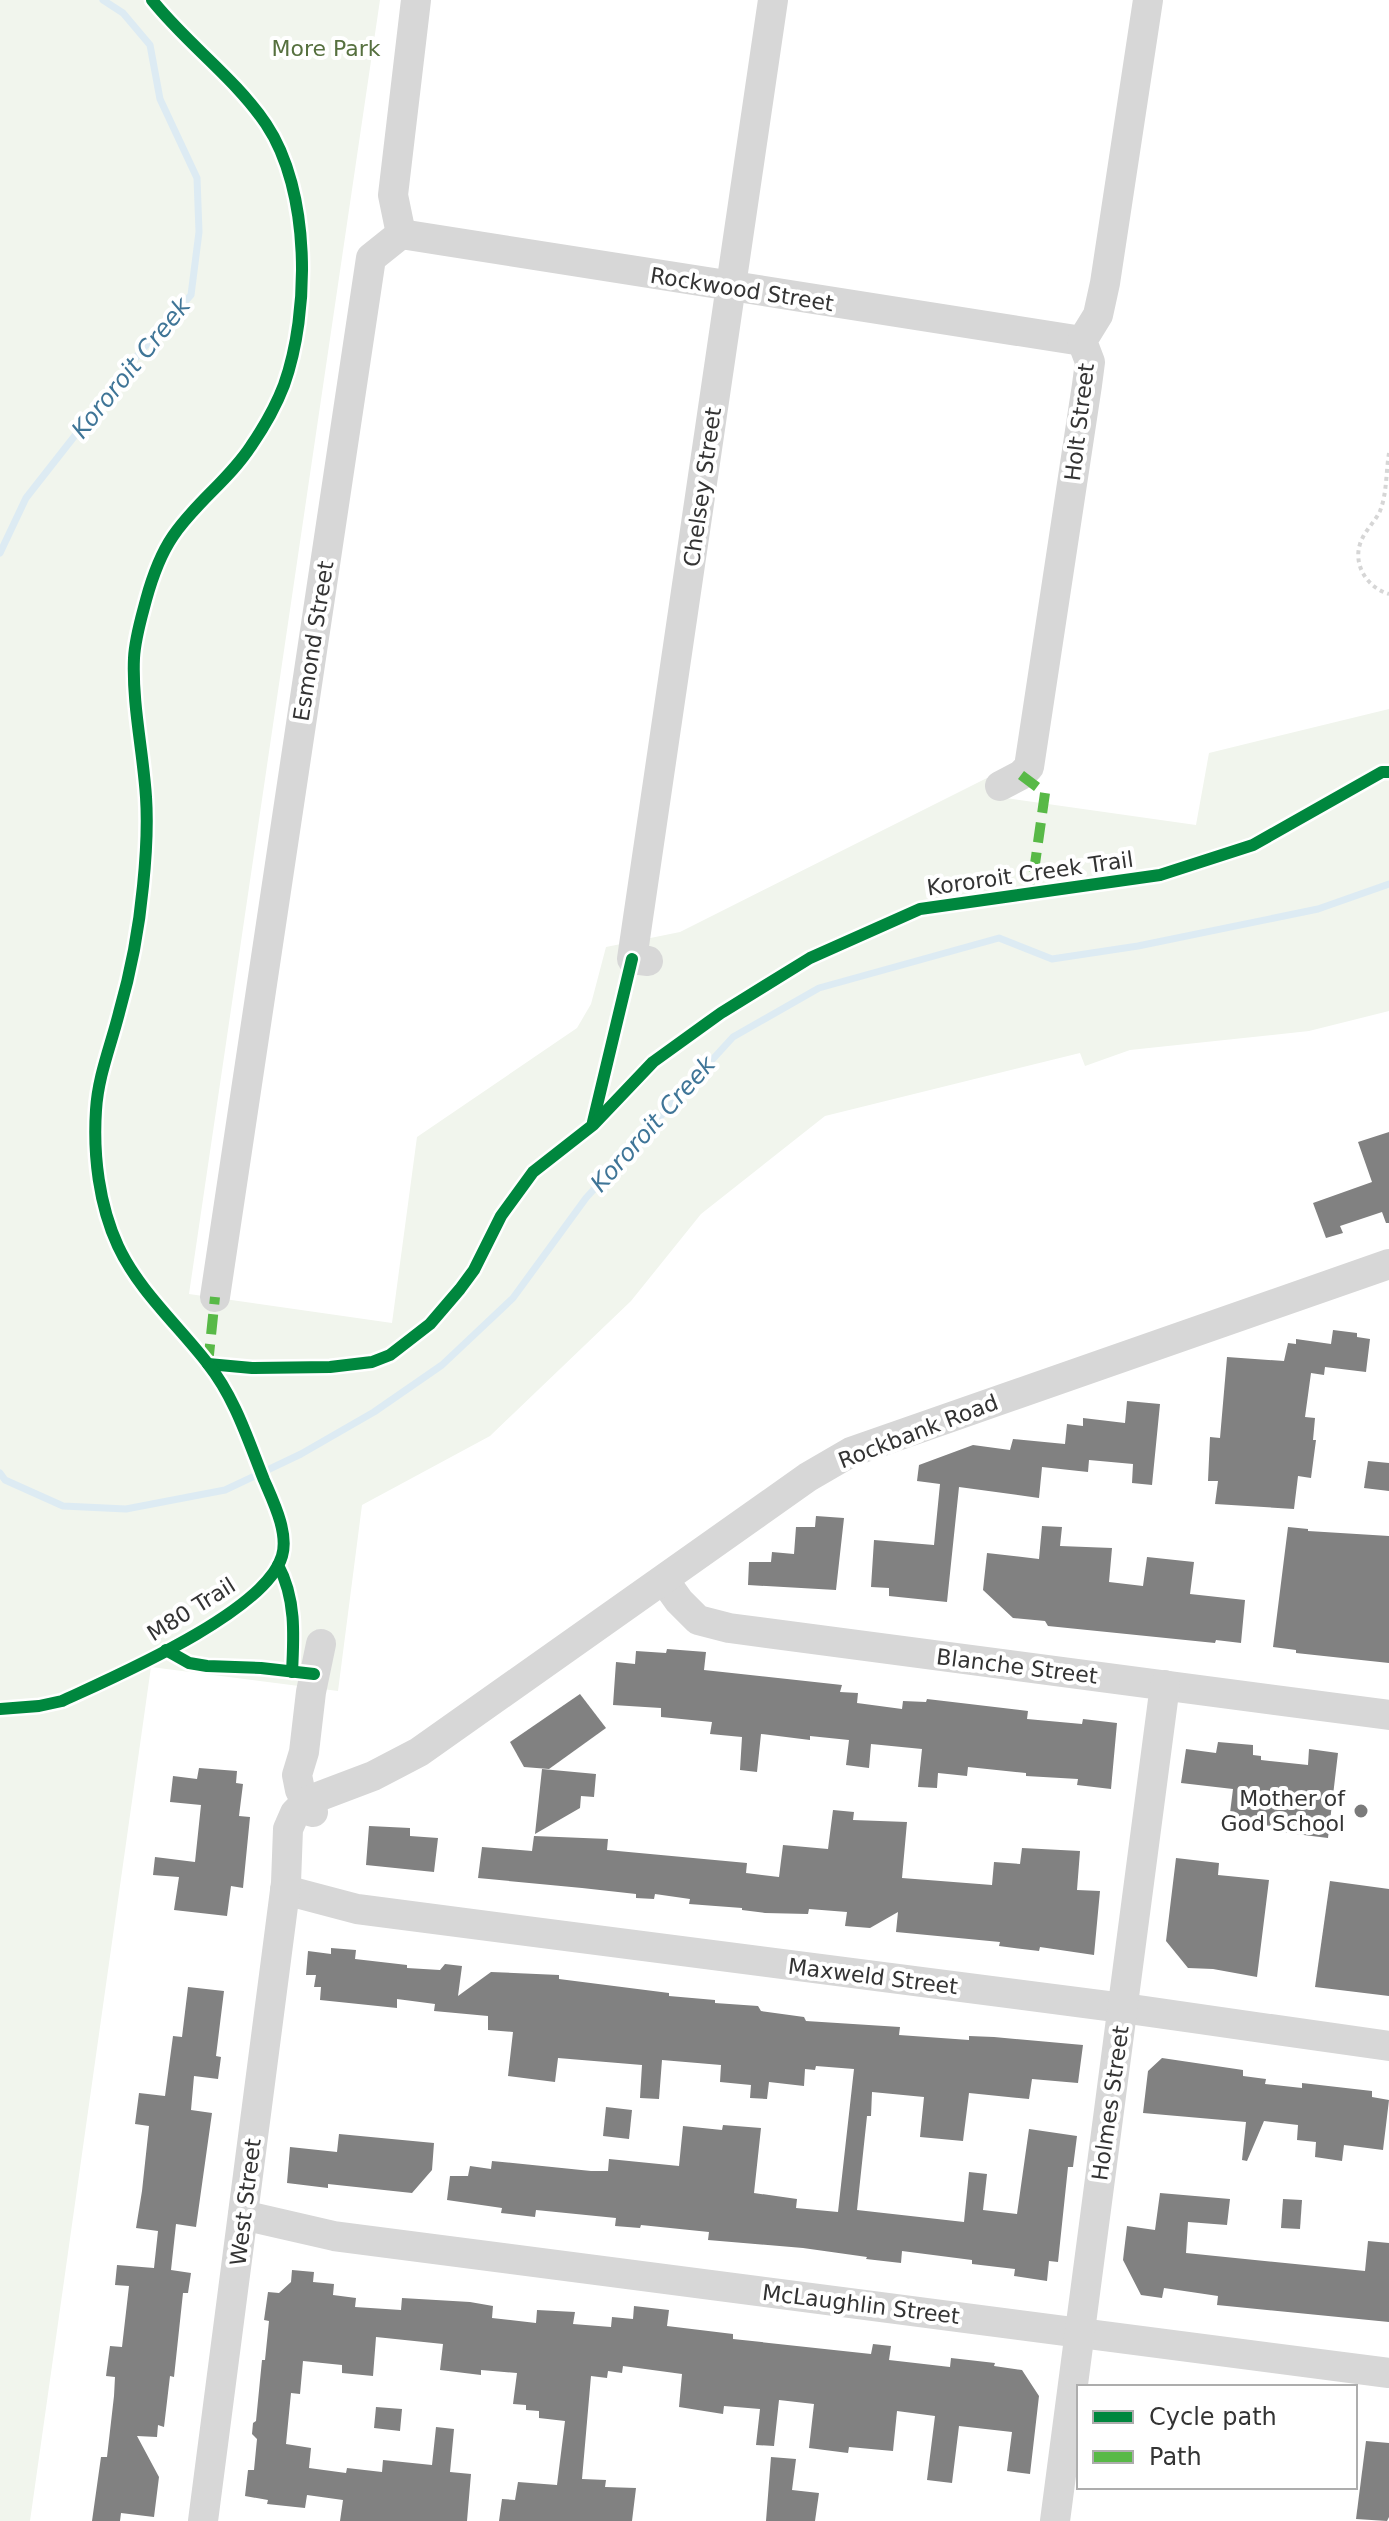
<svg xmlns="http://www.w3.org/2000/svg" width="1389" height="2521" font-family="'DejaVu Sans',sans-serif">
  <rect width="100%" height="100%" fill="#fff"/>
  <!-- green -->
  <polygon fill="#f1f5ed" points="0,0 380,0 189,1294 392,1323 417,1137 577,1028 591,1004 606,947 680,932 987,778 999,797 1196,825 1209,753 1389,709 1389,1011 1309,1031 1130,1050 1085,1066 1080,1053 825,1116 701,1214 631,1301 490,1436 362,1505 338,1691 151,1667 30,2521 0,2521"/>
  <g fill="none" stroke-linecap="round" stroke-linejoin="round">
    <!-- stream -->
    <g stroke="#ddebf3" stroke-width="7">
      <polyline points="0,553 26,498 142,350 191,295 199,232 197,178 160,99 150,45 123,13 103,0"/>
      <polyline points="0,1473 5,1480 63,1506 126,1509 225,1490 301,1454 374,1412 442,1365 513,1298 586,1198 733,1037 819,988 999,938 1052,959 1138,946 1318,909 1389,884"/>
    </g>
  </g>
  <!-- building -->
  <g fill="#818181">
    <polygon points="1389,1132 1389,1223 1386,1223 1382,1212 1340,1226 1343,1233 1326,1238 1313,1203 1372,1182 1358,1142"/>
    <polygon points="1333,1330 1357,1333 1357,1337 1370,1339 1366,1372 1325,1367 1324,1375 1311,1373 1305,1417 1315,1418 1313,1440 1316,1440 1311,1478 1298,1476 1294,1509 1215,1504 1218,1481 1208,1481 1210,1437 1220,1438 1227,1357 1284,1361 1288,1343 1296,1344 1296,1339 1331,1344"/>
    <polygon points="1127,1401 1160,1404 1152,1485 1132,1483 1133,1464 1089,1460 1088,1472 1042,1467 1039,1498 959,1487 947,1602 889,1596 889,1588 871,1587 874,1540 934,1545 940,1484 917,1481 919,1465 973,1445 1010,1450 1013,1439 1065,1444 1067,1424 1083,1426 1083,1418 1125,1423"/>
    <polygon points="1368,1461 1389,1463 1389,1491 1364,1488"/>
    <polygon points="816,1516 844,1518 836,1590 748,1585 749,1562 771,1562 772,1552 794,1554 796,1527 815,1527"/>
    <polygon points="1042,1526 1062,1527 1060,1546 1112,1548 1109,1582 1143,1586 1147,1557 1194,1562 1190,1594 1245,1600 1241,1643 1216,1640 1215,1643 1048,1626 1045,1621 1013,1618 983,1590 987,1553 1039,1559"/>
    <polygon points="1288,1527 1308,1529 1308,1531 1389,1536 1389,1663 1296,1653 1296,1650 1273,1647"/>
    <polygon points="667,1649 706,1652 704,1670 842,1685 840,1692 858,1693 857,1703 902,1709 903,1701 926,1702 927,1699 1028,1711 1027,1719 1082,1724 1083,1719 1117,1723 1111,1789 1077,1785 1078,1779 1026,1776 1026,1773 968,1767 967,1776 938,1773 937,1788 918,1787 922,1749 871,1744 869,1768 846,1765 849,1740 810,1736 810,1740 761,1734 757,1772 740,1770 742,1737 710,1734 712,1722 661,1717 661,1708 613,1705 616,1662 635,1664 636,1651 666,1653"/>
    <polygon points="580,1694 606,1728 549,1769 524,1767 510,1742"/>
    <polygon points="1218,1742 1253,1745 1253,1755 1261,1756 1261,1760 1308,1765 1309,1749 1338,1753 1328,1838 1280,1832 1280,1827 1229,1821 1233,1789 1181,1783 1186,1749 1216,1753"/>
    <polygon points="199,1768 237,1771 236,1783 243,1784 239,1816 250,1817 243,1888 231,1886 227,1916 174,1910 179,1877 153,1875 155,1857 195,1862 201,1805 170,1802 173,1776 197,1779"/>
    <polygon points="542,1769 596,1774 594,1797 581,1796 580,1808 535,1834"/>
    <polygon points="833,1810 854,1812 853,1820 907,1822 902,1878 992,1885 994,1862 1020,1864 1022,1848 1080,1851 1077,1890 1100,1891 1094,1955 1040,1947 1039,1951 999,1946 1000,1942 896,1932 898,1912 870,1928 845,1926 847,1912 809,1909 808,1914 765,1913 742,1910 742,1908 689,1904 690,1899 655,1894 654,1899 636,1898 636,1894 582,1888 478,1878 482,1847 532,1851 534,1836 608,1839 607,1850 747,1863 746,1873 779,1877 783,1845 828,1849"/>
    <polygon points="369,1826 410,1828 410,1836 438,1838 434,1872 366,1865"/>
    <polygon points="1176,1858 1219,1863 1218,1875 1269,1880 1257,1977 1213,1969 1188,1968 1166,1941"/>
    <polygon points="1330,1881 1389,1889 1389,1996 1315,1987"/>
    <polygon points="331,1948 356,1950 355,1959 407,1965 407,1968 440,1970 445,1964 462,1966 458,1996 491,1972 559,1975 559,1979 669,1993 669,1996 715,2000 715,2003 758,2006 761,2011 804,2017 806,2021 900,2027 899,2035 969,2040 969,2036 994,2037 1083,2045 1078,2083 1032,2079 1029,2099 969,2093 963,2141 920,2137 924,2097 872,2092 871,2116 867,2116 857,2210 964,2222 969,2172 987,2174 983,2210 1017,2214 1029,2129 1077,2136 1073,2167 1068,2167 1058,2262 1049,2261 1047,2281 1014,2276 1015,2269 972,2264 972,2260 902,2251 901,2263 866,2259 867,2257 803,2248 708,2240 709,2232 641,2225 640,2228 615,2226 616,2218 536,2210 535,2217 501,2213 502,2208 447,2200 450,2176 468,2176 470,2166 491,2169 492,2161 591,2171 608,2171 609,2159 679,2166 683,2126 722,2130 723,2125 761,2128 754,2193 797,2199 796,2208 838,2212 854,2069 816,2066 815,2070 805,2069 804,2086 769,2082 767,2099 750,2098 751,2085 720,2082 721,2065 662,2060 659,2099 640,2098 642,2065 558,2058 555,2082 508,2076 513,2032 488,2030 488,2016 434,2011 435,2004 397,1999 397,2008 320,2000 321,1987 314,1987 316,1975 306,1975 308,1951 331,1954"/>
    <polygon points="188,1987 224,1991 216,2056 221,2057 218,2079 194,2076 191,2110 212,2113 196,2227 176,2224 171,2270 191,2273 188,2293 183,2293 174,2377 170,2376 164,2427 158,2425 157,2437 137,2436 159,2477 154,2517 121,2513 120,2521 92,2521 101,2457 107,2457 114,2396 115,2377 106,2376 110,2346 122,2347 129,2286 115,2285 117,2265 154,2268 158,2231 136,2228 142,2191 149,2126 135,2124 139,2093 165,2096 173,2036 182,2037"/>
    <polygon points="1162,2058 1243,2070 1243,2076 1266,2079 1265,2084 1302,2088 1302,2083 1372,2091 1372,2097 1389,2100 1383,2150 1344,2145 1342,2161 1315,2157 1316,2142 1297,2140 1298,2125 1264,2121 1247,2161 1242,2160 1246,2122 1143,2113 1148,2071"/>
    <polygon points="606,2107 632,2110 629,2139 603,2136"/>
    <polygon points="339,2134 434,2143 432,2170 412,2193 328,2184 328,2188 287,2183 290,2147 337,2152"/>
    <polygon points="1160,2193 1230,2199 1227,2225 1188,2222 1186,2253 1365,2271 1368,2241 1389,2243 1389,2322 1217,2305 1218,2296 1164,2288 1162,2298 1141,2295 1123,2260 1127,2226 1155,2230"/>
    <polygon points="1283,2199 1302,2200 1300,2229 1281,2228"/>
    <polygon points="292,2270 314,2272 313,2282 334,2284 333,2295 356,2298 355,2307 401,2310 402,2298 470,2302 493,2306 492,2318 536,2323 537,2310 575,2312 573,2324 611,2327 612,2317 633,2319 634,2306 669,2310 667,2326 733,2334 733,2339 871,2354 873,2344 891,2346 889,2360 950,2367 951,2358 995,2363 994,2366 1022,2370 1039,2396 1030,2474 1007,2471 1012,2432 959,2426 952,2483 927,2480 935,2416 897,2411 893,2451 849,2447 848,2453 809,2448 814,2404 779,2400 774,2446 756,2445 760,2409 724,2406 723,2414 679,2407 682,2374 623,2366 622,2373 608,2371 607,2378 591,2376 582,2479 606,2480 605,2487 636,2488 632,2521 499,2521 502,2499 515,2500 518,2482 557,2485 565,2421 539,2418 539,2411 526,2410 526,2405 513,2404 517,2373 481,2370 481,2375 440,2370 443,2344 376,2337 373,2376 342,2373 342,2365 303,2361 300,2394 291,2393 286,2444 311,2448 309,2468 346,2473 347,2468 382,2472 383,2460 432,2465 436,2427 454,2429 450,2472 471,2474 467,2521 340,2521 343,2500 307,2495 305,2508 267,2504 268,2500 245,2496 248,2470 254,2470 257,2439 252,2434 253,2423 256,2421 262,2360 265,2360 269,2321 264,2320 268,2292 279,2293 291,2282"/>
    <polygon points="376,2407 402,2409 400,2431 374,2428"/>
    <polygon points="1366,2441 1389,2443 1389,2517 1387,2521 1356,2519"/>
    <polygon points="771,2457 796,2459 792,2490 819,2493 815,2521 766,2521"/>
  </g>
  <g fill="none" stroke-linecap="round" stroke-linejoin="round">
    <!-- path -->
    <path stroke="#d6d6d6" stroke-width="4" stroke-dasharray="4 4" stroke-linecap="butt" d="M1389 453C1386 471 1387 494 1380 511 1375 522 1364 531 1360 544 1353 566 1368 588 1389 594"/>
    <!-- minor -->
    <g stroke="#d7d7d7" stroke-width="30">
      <polyline points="401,234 1082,341"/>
      <polyline points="1000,786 1021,775 1029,767 1087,385 1090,362 1082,341 1098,315 1105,283 1148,0"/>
      <polyline points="648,961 632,959 773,0"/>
      <polyline points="215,1297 371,258 401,234 393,195 416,0"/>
      <polyline points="664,1580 679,1601 698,1620 729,1628 1389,1715"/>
      <polyline points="313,1812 300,1790 297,1775 304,1752 311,1692 321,1644"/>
      <polyline points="285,1890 357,1909 1123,2008 1389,2046"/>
      <polyline points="243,2215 334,2236 1389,2373"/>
      <polyline points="203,2521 286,1883 288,1829 295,1813 307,1801 373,1776 419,1752 808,1477 851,1452 1389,1264"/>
      <polyline points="1055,2521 1165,1685"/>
    </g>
    <!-- quiet -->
    <g stroke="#58b947" stroke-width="10" stroke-dasharray="20 10" stroke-linecap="butt">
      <polyline points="1021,775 1045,793 1031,892"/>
      <polyline points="208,1364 215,1297"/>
    </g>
    <!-- cycleway casing -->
    <g stroke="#fff" stroke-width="17">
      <g id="cycleway">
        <polyline points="593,1122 632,959"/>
        <polyline points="208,1364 252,1368 330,1367 372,1362 390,1355 430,1324 460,1289 474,1270 501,1216 533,1172 593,1125 653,1062 721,1013 810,958 920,909 1160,875 1253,845 1382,772 1389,772"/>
        <path d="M278 1565C296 1598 294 1635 292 1672"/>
        <polyline points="166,1650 189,1663 207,1666 261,1668 314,1674"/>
        <path d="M0 1709 39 1706 62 1701C114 1677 266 1612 282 1556 289 1533 273 1501 264 1480 248 1440 235 1398 208 1364 178 1325 139 1291 118 1246 99 1205 93 1155 96 1110 98 1076 111 1045 119 1013 131 971 139 929 143 886 146 857 148 827 146 797 143 751 132 704 134 658 135 638 141 619 146 600 152 578 160 555 173 536 195 503 229 480 251 446 264 427 276 406 284 385 310 312 311 191 266 124 235 78 187 44 152 0"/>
      </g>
    </g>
    <!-- cycleway -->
    <use href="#cycleway" stroke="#00873e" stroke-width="12"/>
  </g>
  <!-- markers -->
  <circle fill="#7a7a7a" stroke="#fff" stroke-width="3" cx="1361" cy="1811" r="8"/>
  <g text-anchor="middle" stroke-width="8" stroke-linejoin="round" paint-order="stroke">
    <!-- park labels -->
    <g font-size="22" fill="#56703f" stroke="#fff">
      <text x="326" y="56">More Park</text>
    </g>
    <!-- street labels -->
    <g font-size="22" fill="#333" stroke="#fff">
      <text transform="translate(742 289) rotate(9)" y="8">Rockwood Street</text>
      <text transform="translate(1079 422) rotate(-83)" y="8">Holt Street</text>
      <text transform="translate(702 487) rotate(-82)" y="8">Chelsey Street</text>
      <text transform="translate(313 641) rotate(-81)" y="8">Esmond Street</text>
      <text transform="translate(1030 873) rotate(-8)" y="8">Kororoit Creek Trail</text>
      <text transform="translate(918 1431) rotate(-21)" y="8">Rockbank Road</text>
      <text transform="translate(191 1609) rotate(-32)" y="8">M80 Trail</text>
      <text transform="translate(1017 1666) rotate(7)" y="8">Blanche Street</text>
      <text transform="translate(873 1976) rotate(7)" y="8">Maxweld Street</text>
      <text transform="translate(1110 2103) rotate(-82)" y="8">Holmes Street</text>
      <text transform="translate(245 2202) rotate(-83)" y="8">West Street</text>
      <text transform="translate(861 2304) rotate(7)" y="8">McLaughlin Street</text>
    </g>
    <!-- poi labels -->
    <g font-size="22" fill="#333" stroke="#fff" text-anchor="end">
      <text x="1345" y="1806">Mother of<tspan x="1345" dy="25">God School</tspan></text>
    </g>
    <!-- water labels -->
    <g font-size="24" font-style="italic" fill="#3f7597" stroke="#fff">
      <text transform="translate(131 368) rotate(-51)" y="8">Kororoit Creek</text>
      <text transform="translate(653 1124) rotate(-48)" y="8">Kororoit Creek</text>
    </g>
  </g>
  <!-- legend -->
  <rect x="1077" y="2385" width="280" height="104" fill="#ffffff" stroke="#adadad" stroke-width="2"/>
  <rect x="1093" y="2411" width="40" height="12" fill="#00873e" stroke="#adadad" stroke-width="2"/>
  <text x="1149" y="2425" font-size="24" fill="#333333">Cycle path</text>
  <rect x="1093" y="2451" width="40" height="12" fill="#58b947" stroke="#adadad" stroke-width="2"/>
  <text x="1149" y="2465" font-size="24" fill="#333333">Path</text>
</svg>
